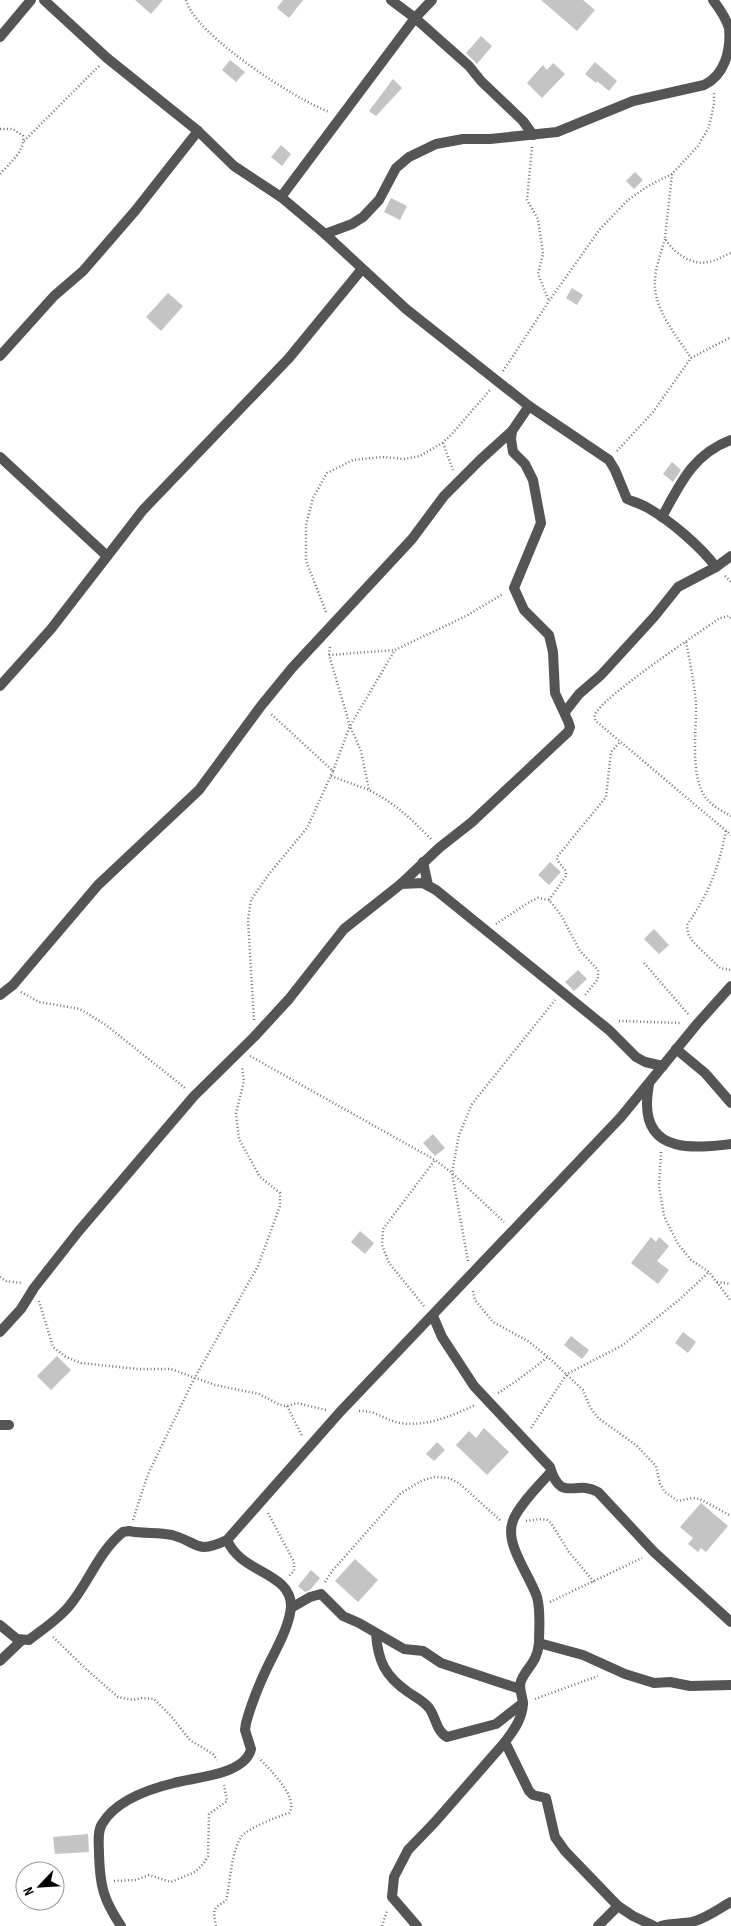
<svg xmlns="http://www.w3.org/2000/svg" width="731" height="1926" font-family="'Sofia Sans Condensed',sans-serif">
  <rect width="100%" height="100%" fill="#fff"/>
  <!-- building -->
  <g fill="#c4c4c4">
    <polygon points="135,0 163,0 151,14"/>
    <polygon points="283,0 303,0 289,18 277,8"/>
    <polygon points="541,0 583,0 595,10 577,31"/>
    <polygon points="481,36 492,46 477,64 466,53"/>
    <polygon points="230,60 245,72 236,82 222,70"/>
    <polygon points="595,62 617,81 609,91 597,81 596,83 585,74"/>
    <polygon points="553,63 565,74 542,98 527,83 543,65 547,70"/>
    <polygon points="393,79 402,88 376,116 369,111"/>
    <polygon points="281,145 291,154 282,166 271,157"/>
    <polygon points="635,172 643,180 634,189 626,181"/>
    <polygon points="391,198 407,206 400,220 384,212"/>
    <polygon points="572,288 583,295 577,305 566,298"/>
    <polygon points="168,293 183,306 161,331 146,317"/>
    <polygon points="672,462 681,470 673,482 663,474"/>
    <polygon points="550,862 561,872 549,885 538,875"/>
    <polygon points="654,929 669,945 659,954 644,939"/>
    <polygon points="578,970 587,979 574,991 565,982"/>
    <polygon points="433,1134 445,1148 435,1156 423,1143"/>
    <polygon points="360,1231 374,1243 365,1254 351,1242"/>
    <polygon points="651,1237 656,1242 659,1237 669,1246 657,1261 669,1270 658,1284 631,1263"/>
    <polygon points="683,1332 696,1342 688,1353 675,1343"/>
    <polygon points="571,1336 589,1350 582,1359 564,1345"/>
    <polygon points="57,1356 71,1370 51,1390 37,1376"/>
    <polygon points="484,1428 509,1452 487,1475 456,1445 469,1431 476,1438"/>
    <polygon points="437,1442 445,1450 434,1461 426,1454"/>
    <polygon points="701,1503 728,1526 706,1552 701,1548 698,1552 688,1544 693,1538 680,1527"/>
    <polygon points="355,1559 378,1580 358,1602 335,1581"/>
    <polygon points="311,1570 320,1578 310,1590 305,1592 298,1586"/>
    <polygon points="88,1834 89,1852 55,1854 53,1837"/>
  </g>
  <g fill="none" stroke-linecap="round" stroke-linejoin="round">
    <!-- path -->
    <g stroke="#777" stroke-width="2.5" stroke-dasharray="1 2.5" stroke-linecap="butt">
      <path d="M186 0C195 35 295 99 329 112"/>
      <path d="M0 129H13L23 136C26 150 9 164 0 174"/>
      <polyline points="24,141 99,66"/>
      <polyline points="532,147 527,200 538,219 543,254 538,274 549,301"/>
      <path d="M672 174 665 238C672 252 692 266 708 262 716 261 723 256 731 253"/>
      <path d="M665 239C661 253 655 268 655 281 653 309 677 336 691 358"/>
      <polyline points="503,371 549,301 600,229 628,200 648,186 672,174 698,146 709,127 714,104 714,92"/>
      <polyline points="443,443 453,470"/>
      <polyline points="617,451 653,412 691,358 731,337"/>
      <polyline points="725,576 731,582"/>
      <polyline points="326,612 306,561 306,525 313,498 327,473 353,460 382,457 404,459 420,456 442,443 451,435 490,390"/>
      <path d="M731 618 729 616 720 618C700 632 600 698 595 715 594 718 595 720 597 722L731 835"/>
      <path d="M686 642C690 662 694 682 696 703 697 730 689 775 706 798 712 806 722 811 731 816"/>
      <path d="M330 647 329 655 350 726 361 751 369 790C396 804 410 818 431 839"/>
      <polyline points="329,655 395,650"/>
      <polyline points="333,771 350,726 395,650 466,616 503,594"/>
      <polyline points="331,776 369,790"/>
      <path d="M726 831C718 870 709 893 687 925L688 934 694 943 720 968 731 970"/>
      <polyline points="549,900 566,876 566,871 557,860 557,857 606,797 611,752 620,742"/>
      <polyline points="496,924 531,901 538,898 549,900 561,915 580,951 598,970 598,979 585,995"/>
      <polyline points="644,963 689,1015"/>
      <polyline points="21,992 39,1002 80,1009 106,1025 185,1088"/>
      <polyline points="254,1020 248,920 251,900 269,874 307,828 333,771 270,713"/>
      <polyline points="619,1021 681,1023"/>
      <polyline points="250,1056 435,1160 452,1173 504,1222"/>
      <polyline points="661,1152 659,1186 664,1216 678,1244 691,1260 709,1272 731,1301"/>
      <polyline points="468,1261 452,1173 459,1135 472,1104 555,1000"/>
      <polyline points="0,1277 6,1281 22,1283"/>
      <polyline points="717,1282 731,1284"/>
      <polyline points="473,1291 475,1300 493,1322 528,1341 548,1357 583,1390 590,1407 598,1418 636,1445 656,1466 660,1484 665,1492 678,1501 692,1498 700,1499 731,1516"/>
      <polyline points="39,1301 53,1347 66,1357 81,1363 138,1369 171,1369 215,1385 259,1394 280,1405 287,1406 297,1403 326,1410"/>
      <polyline points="424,1306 389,1263 382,1245 383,1229 435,1160"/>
      <polyline points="498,1393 515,1382 548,1357"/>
      <polyline points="287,1406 302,1436"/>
      <path d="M359 1411C375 1410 385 1420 400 1423 426 1427 452 1416 475 1405"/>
      <polyline points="531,1428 567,1374 623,1345 680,1299 709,1272"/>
      <polyline points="268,1513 294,1562 294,1571 289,1576"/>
      <polyline points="133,1520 148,1474 194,1379 258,1266 280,1206 280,1193 260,1177 239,1139 236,1113 244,1081 242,1066"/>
      <polyline points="526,1521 541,1519 547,1520 551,1523 569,1552 594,1582"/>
      <polyline points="325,1582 333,1570 401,1493 423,1480 435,1477 449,1478 460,1484 501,1521"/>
      <polyline points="550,1602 642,1558"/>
      <polyline points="53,1637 86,1669 118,1697 133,1700 142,1698 154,1699 171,1716 190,1740 213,1754 217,1760"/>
      <polyline points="535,1699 598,1676"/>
      <polyline points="114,1881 136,1880 149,1875 171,1882 195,1872 204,1863 208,1856 209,1814 227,1801 224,1785"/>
      <path d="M216 1926C213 1911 212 1908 226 1901 231 1880 230 1856 241 1837 246 1829 279 1816 289 1813 300 1798 269 1769 259 1758"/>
      <polyline points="382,1926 387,1911"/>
    </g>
    <!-- street -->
    <g stroke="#555" stroke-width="10">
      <path d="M44 0 107 58 198 131 234 166 281 197 325 234 406 309 529 406 609 460 615 470 627 499C634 502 641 504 648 508 672 522 700 546 716 567"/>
      <polyline points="391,0 415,18 469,66 481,81 523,121 533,135"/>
      <polyline points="0,37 31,0"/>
      <polyline points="281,197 415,18 432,0"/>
      <path d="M325 234 352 224 363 217 379 200 396 168 409 157 436 144 463 139H490L557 132 633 101 704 85C725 75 731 50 729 28 726 18 719 8 713 0"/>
      <polyline points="0,356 54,296 83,271 135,211 198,131"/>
      <polyline points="0,457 107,556"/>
      <path d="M662 517C680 484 693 454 731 440"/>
      <polyline points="0,686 51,629 143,510 289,358 362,269"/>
      <polyline points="565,712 579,694 601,675 654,617 678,587 716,567 731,556"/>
      <polyline points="423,862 428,885"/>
      <polyline points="401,884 439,848 472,822 568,732 570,727 568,721 555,693 553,652 549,635 524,610 514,588 541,523 533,480 525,464 513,452 511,439 512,431"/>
      <polyline points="0,995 13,985 98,885 199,790 261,706 292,668 412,539 444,496 480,460 512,431 529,406"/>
      <polyline points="676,1049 705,1073 731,1103"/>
      <path d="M649 1084C648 1091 647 1097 647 1104 647 1154 696 1148 731 1144"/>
      <path d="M433 1316 442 1337 474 1386 550 1467C561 1504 575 1479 598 1492L654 1552 731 1622"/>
      <polyline points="0,1332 21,1309 34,1288 78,1232 194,1096 254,1037 289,999 344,929 401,884 423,883 436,890 609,1030 636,1057 645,1062 663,1066"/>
      <polyline points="0,1425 9,1425"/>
      <path d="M551 1472C540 1484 515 1509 512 1524 506 1546 530 1576 537 1597 541 1611 539 1627 539 1643L583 1655 625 1674 654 1683 670 1682 690 1686 731 1685"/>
      <polyline points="291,1608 310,1597 321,1594 343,1616 359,1623 404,1649 423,1651 441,1663 520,1689"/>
      <path d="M0 1625 17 1639 29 1640C43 1629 59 1619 70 1605 89 1582 99 1551 123 1532L129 1531C143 1534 158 1532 172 1535 199 1542 195 1555 227 1540L340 1412 621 1117 697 1024 731 986"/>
      <path d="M376 1634C378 1661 385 1676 408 1692 415 1697 424 1701 429 1708 436 1717 436 1731 447 1737L496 1724 523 1703"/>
      <path d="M539 1643C537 1664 527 1666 521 1681 518 1689 523 1696 523 1704 522 1720 513 1731 505 1742L529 1791 533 1795 546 1798 555 1837 565 1851 618 1906 633 1916 654 1926"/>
      <polyline points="0,1661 21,1641"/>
      <path d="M121 1926C103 1899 100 1886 99 1854 99 1845 97 1832 102 1824 116 1800 149 1789 174 1783 195 1777 245 1775 251 1749L245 1730 246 1723C251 1705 258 1687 266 1670 275 1651 290 1626 291 1606 291 1597 288 1591 282 1585 263 1568 239 1566 227 1540"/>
      <polyline points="417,1926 392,1897 394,1877 408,1850 435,1822 505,1742"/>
      <polyline points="598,1926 618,1906"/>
      <path d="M661 1926C672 1923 682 1924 692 1922 707 1918 718 1909 731 1902"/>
    </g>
  </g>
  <!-- north arrow -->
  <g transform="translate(40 1886) rotate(245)"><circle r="24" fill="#ffffff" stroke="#999999"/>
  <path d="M0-4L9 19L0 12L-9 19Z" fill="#000000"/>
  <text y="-8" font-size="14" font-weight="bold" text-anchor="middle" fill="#000000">N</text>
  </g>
</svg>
